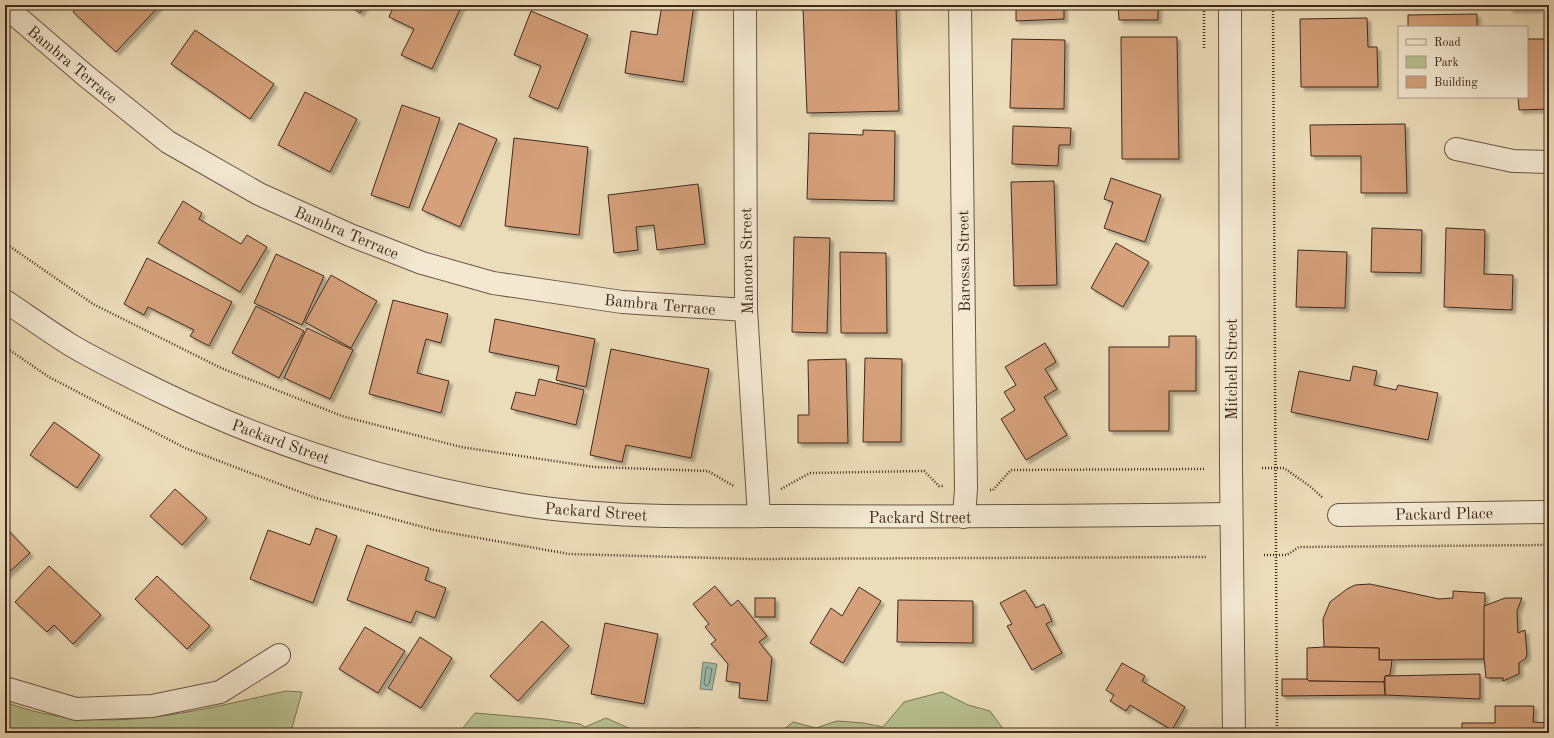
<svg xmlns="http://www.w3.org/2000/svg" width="1554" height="738" font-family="'Old Standard TT',serif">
  <defs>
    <filter id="shadow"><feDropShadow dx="3.5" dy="3.5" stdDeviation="1" flood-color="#0004"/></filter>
  </defs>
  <rect width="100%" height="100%" fill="#ecddba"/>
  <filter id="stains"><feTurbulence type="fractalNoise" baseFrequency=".005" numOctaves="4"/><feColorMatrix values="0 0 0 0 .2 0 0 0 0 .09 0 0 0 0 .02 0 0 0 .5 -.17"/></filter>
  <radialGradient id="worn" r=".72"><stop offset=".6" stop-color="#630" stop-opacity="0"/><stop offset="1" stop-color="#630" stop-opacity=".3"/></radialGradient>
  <!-- green -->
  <g fill="#b8c190" stroke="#7c7456">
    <path d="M286 691 302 692 292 728 242 733H5V702C100 738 191 712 286 691Z"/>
    <polygon points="942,692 968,705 990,711 1006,733 779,733 793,722 816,728 837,721 863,723 883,727 904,702"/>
    <polygon points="475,713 546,719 580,724 585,727 606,718 633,730 699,728 714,733 459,733"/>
  </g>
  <!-- water -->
  <polygon fill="#99bcac" stroke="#768173" points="703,662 717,664 712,690 700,689"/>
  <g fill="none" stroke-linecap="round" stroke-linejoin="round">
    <!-- shore -->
    <polygon stroke="#6d7264" stroke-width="1" points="708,667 712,669 709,684 707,686 704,684 706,668"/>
  </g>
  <!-- building -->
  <g fill="#d5a07a" stroke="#41281d" filter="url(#shadow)">
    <polygon points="79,5 97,6 160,5 116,52 73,12"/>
    <polygon points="349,5 365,5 360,13"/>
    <polygon points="394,5 462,5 432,69 401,55 414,29 389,17"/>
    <polygon points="662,5 694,5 683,82 625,73 631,31 657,35"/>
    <polygon points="1016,5 1064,5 1064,19 1016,21"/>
    <polygon points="1118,5 1158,5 1158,20 1119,20"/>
    <rect x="1510" y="5" width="28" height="4"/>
    <polygon points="896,6 899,111 807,113 803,8"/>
    <polygon points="531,11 588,35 558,109 529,97 541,66 514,55"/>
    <polygon points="1477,14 1477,27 1408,27 1408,15"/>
    <polygon points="1367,18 1368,47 1377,47 1378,87 1301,87 1300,19"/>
    <polygon points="195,30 274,84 250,119 171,64"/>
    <polygon points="1121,37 1177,37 1179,159 1122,159"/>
    <polygon points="1012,39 1065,40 1064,109 1010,108"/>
    <polygon points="1527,39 1549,39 1549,109 1519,110 1518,97 1527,97"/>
    <polygon points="305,92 357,119 330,172 278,145"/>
    <polygon points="402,105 440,118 409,208 371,195"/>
    <polygon points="459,123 497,139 460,227 422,210"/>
    <polygon points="1405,124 1407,193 1361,193 1361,156 1311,156 1310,125"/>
    <polygon points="1013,126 1071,128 1070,145 1059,145 1058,166 1012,164"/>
    <polygon points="863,130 895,131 894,201 807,199 809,133 863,135"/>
    <polygon points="514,138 588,147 579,235 505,226"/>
    <polygon points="1111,178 1161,195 1145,242 1104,228 1113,202 1104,199"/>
    <polygon points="1054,181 1057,285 1014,286 1011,182"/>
    <polygon points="698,184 705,244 657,250 654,225 636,227 638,250 614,253 608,195"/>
    <polygon points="183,201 202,213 199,219 241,244 247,235 267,247 240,292 158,243"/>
    <polygon points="1372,228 1422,230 1421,273 1371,272"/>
    <polygon points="1446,228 1485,230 1484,274 1513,275 1512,310 1444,307"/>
    <polygon points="794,237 830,238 827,333 792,332"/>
    <polygon points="1116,243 1149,262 1123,307 1091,288"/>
    <polygon points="1298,250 1347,252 1345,308 1296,307"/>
    <polygon points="840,252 886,253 887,333 841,333"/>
    <polygon points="276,254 324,276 302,325 254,303"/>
    <polygon points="147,258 232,302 209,346 190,336 194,330 148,307 144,315 124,304"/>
    <polygon points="331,275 377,301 351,348 305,322"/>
    <polygon points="393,300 448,314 441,343 426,339 417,373 449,381 441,413 369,394"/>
    <polygon points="256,306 304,331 279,378 232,353"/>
    <polygon points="495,319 595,339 586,387 556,380 559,366 489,352"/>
    <polygon points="307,328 353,350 330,399 284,378"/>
    <polygon points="1169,336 1196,336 1196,391 1169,391 1169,431 1109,431 1109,347 1169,347"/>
    <polygon points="1045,343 1056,362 1045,369 1057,389 1044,397 1067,435 1026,460 1001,419 1015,410 1004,392 1016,385 1005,367"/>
    <polygon points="611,349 709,369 691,458 626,445 622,462 590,455"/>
    <polygon points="865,358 902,359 901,442 863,442"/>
    <polygon points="846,359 848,443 798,443 798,415 809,415 808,360"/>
    <polygon points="1353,366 1377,371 1374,385 1396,390 1398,385 1438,393 1428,440 1291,412 1299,371 1350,381"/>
    <polygon points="539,379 584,390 576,425 511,409 516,392 535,396"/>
    <polygon points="54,422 100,455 77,488 30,455"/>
    <polygon points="175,489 207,518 182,545 150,516"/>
    <polygon points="5,527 30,553 5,576"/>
    <polygon points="316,528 337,536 313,603 250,579 268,530 310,545"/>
    <polygon points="367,545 429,568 425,580 446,588 435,618 416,611 411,623 347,600"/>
    <polygon points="49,566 101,615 73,644 54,625 47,632 15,602"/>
    <polygon points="157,576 210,626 187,649 135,599"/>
    <polygon points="1370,584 1439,599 1453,598 1453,591 1485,593 1484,659 1379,660 1379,648 1324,647 1323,619 1330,602 1347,589 1355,585"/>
    <polygon points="715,586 731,606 738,600 767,636 759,642 772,658 767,701 739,698 740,683 726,681 728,664 711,644 716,640 705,627 709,624 693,604"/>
    <polygon points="859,587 881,601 843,663 810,643 831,608 842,616"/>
    <polygon points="1025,590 1036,608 1044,604 1052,621 1046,624 1062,653 1032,670 1007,626 1012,624 1000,603"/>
    <rect x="755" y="598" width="20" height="19"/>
    <polygon points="1505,598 1522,598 1517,611 1518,633 1525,630 1527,654 1526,658 1519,663 1519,674 1503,681 1503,678 1486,678 1484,659 1484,606"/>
    <polygon points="898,600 973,601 973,643 897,642"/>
    <polygon points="542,621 569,646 518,701 490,676"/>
    <polygon points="605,623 658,634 644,704 591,694"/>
    <polygon points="365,627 405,651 378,693 339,669"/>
    <polygon points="420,637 452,658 421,708 388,688"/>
    <polygon points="1324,647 1379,648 1379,660 1392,660 1390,675 1385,676 1384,682 1309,681 1307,679 1307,648"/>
    <polygon points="1122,663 1145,676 1142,681 1185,707 1172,730 1130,705 1126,711 1110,701 1114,695 1106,690"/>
    <polygon points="1480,674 1480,699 1385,695 1385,676"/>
    <polygon points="1282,679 1307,679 1309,681 1384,682 1385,695 1282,696"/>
    <polygon points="1495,706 1534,706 1533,722 1549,723 1549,733 1462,733 1462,723 1495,723"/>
    <rect x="1316" y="729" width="116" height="4"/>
  </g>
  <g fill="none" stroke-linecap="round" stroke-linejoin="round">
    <!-- minor casing -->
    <g stroke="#6c5544" stroke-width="24">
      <g id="minor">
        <polyline points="745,5 746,310 759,516"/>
        <polyline points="960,5 966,489 964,517"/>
        <polyline points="1230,5 1231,468 1234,733"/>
        <polyline points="7,8 86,76 168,142 259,194 350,235 422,263 493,283 622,302 746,310"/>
        <polyline points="1456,149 1513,161 1549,162"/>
        <path d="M5 301C26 315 47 330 69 344 97 361 129 376 159 391 274 447 397 485 523 505 614 519 706 516 797 516 942 517 1086 516 1231 514"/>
        <polyline points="1339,515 1549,512"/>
        <polyline points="5,688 76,709 152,706 220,692 279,655"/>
      </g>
    </g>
    <!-- path -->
    <g stroke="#41281d" stroke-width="2.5" stroke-dasharray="1 2" stroke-linecap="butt">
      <polyline points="1204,5 1204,48"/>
      <polyline points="1273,5 1277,733"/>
      <polyline points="5,243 93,304 221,368 342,416 461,447 594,467 708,471 734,486"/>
      <polyline points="5,347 49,377 185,448 316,498 434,530 569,554 751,559 1207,557"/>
      <polyline points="1262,468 1284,468 1311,487 1323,498"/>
      <polyline points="781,489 810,473 924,471 939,486 943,486"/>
      <polyline points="990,490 993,490 1011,470 1206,469"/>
      <polyline points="1264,555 1287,555 1299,547 1549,545"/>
    </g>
    <!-- minor -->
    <use href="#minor" stroke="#f3e9d2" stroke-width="22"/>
  </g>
  <g text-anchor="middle" stroke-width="3" stroke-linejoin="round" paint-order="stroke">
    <!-- street labels -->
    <g font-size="16" fill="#41281d" stroke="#f3e9d2">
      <text transform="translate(73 64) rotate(40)" y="6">Bambra Terrace</text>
      <text transform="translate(347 232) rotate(23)" y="6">Bambra Terrace</text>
      <text transform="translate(746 261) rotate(-91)" y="6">Manoora Street</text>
      <text transform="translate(963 261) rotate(-91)" y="6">Barossa Street</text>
      <text transform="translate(660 304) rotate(5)" y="6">Bambra Terrace</text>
      <text transform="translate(1231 369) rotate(-90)" y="6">Mitchell Street</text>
      <text transform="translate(281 441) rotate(20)" y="6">Packard Street</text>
      <text transform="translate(596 511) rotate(4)" y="6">Packard Street</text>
      <text transform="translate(1444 513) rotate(-1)" y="6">Packard Place</text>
      <text x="920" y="523">Packard Street</text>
    </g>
  </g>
  <!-- margin -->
  <rect width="1554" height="738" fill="none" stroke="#ecddba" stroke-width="20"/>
  <rect x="6" y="6" width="1542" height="726" fill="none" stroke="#41281d" stroke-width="2"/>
  <rect x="10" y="10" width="1534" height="718" fill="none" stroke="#41281d"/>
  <!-- legend -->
  <rect x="1398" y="26" width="130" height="72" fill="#f3e9d2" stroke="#ac9c8a"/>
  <rect x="1406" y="39" width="20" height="6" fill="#f3e9d2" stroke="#ac9c8a"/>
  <text x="1434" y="46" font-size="12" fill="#41281d">Road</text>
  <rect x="1406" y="56" width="20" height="12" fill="#b8c190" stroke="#ac9c8a"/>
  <text x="1434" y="66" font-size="12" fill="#41281d">Park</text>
  <rect x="1406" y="76" width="20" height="12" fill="#d5a07a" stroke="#ac9c8a"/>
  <text x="1434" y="86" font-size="12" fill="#41281d">Building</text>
  <rect width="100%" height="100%" filter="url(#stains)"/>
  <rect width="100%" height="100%" fill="url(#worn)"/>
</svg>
